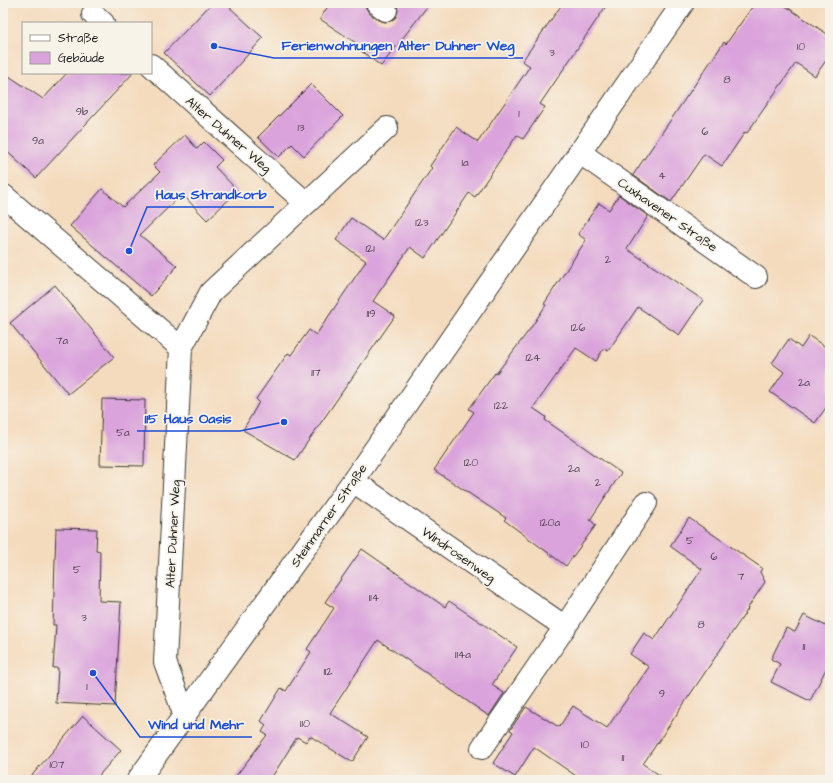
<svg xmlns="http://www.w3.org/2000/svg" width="833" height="783" font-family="'Architects Daughter',sans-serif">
  <rect width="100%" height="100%" fill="#f7f3e8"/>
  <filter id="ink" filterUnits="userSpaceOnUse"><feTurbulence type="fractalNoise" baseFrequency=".025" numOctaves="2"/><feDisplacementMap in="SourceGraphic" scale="8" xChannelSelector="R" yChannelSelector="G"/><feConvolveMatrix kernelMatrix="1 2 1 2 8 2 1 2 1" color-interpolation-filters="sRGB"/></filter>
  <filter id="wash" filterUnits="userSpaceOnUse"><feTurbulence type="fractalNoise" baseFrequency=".012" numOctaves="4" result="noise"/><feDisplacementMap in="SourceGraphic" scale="16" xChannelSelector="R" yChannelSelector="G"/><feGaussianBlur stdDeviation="0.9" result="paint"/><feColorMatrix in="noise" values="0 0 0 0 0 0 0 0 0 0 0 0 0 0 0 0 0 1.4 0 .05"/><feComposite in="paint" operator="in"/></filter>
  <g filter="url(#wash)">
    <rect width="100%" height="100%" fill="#f4dbbe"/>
    <g id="blocks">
      <!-- building -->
      <g fill="#daa3dc">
        <polygon points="212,3 225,3 263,38 210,96 164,53"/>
        <polygon points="330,3 365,3 366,8 369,13 378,20 385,22 391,21 396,17 398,11 396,3 430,3 381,66 360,50 362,47 320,19"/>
        <polygon points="563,3 608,3 540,104 545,107 523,139 517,135 475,197 469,193 425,258 410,247 373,301 395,316 295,460 243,430 259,402 256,399 288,353 291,355 309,330 316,335 366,261 336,240 351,218 383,240 432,168 430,166 456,127 478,142 530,66 522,61"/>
        <polygon points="755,3 781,3 830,36 830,55 815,76 796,63 747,133 745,132 722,166 704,154 671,202 633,175 724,42 726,44"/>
        <polygon points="3,72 43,99 67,73 133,73 36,178 3,148"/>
        <polygon points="311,84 343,116 304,156 292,144 279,157 258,137"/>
        <polygon points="185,135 197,149 204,142 222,160 215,167 238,191 207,220 182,194 140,235 177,266 151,296 70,226 102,189 123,207 160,172 153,165"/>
        <polygon points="619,195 648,216 627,249 703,300 679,335 638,307 608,351 604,348 596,361 576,348 533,408 546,417 545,420 621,473 590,520 596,525 566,566 504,520 506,518 434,470 474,412 469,409 495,373 496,374 530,329 546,305 544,304 586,240 578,234 599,203 609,210"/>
        <polygon points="55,285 114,357 68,394 10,323"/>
        <polygon points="809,336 830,350 830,402 815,423 770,392 784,372 772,363 789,339 801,348"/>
        <polygon points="102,399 145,400 144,466 100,465"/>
        <polygon points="689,518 762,568 760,572 765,582 747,609 748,609 643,764 667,780 582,780 534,747 515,777 493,763 513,732 510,730 526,707 559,727 573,706 607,728 649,667 630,654 644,633 654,640 702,569 670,546"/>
        <polygon points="56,528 97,529 96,550 100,551 99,601 121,602 115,706 56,703 58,668 53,668 56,625 53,625"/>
        <polygon points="362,549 445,607 449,601 517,647 492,685 504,693 489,716 378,640 330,713 368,737 352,762 310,736 306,742 297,737 270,780 233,780 267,735 262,732 266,725 261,721 281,688 286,691 311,652 307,649 334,608 325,602"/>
        <polygon points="804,615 830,628 830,661 810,701 771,682 780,664 771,659 786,628 795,632"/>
        <polygon points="83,716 121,750 95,780 28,780"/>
      </g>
    </g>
  </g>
  <g filter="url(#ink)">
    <use href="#blocks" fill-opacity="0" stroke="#3c3934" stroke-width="1"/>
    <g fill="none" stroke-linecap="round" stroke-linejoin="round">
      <!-- minor casing -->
      <g stroke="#3c3934" stroke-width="24">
        <g id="minor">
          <polyline points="377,3 386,10"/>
          <polyline points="93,14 103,23"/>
          <polyline points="151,65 306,203"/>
          <polyline points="579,152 756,277"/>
          <polyline points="3,195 181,348"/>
          <polyline points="353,481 565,627"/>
          <polyline points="185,716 165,662 181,348 211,292 387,128"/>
          <polyline points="482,748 565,627 646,503"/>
          <polyline points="138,780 353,481 683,3"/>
        </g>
      </g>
      <!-- minor -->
      <use href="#minor" stroke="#fff" stroke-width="22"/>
    </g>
  </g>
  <g text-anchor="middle" stroke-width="3.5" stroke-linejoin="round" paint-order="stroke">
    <!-- number labels -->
    <g font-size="11" fill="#4c3e4c">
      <text x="801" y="50">10</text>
      <text x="552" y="56">3</text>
      <text x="727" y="83">8</text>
      <text x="82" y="115">9b</text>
      <text x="519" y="117">1</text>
      <text x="301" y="131">13</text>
      <text x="705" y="135">6</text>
      <text x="38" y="144">9a</text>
      <text x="465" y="166">1a</text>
      <text x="662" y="179">4</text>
      <text x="422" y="226">123</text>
      <text x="370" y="252">121</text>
      <text x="608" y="263">2</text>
      <text x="371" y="317">119</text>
      <text x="578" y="331">126</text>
      <text x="62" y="344">7a</text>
      <text x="533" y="361">124</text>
      <text x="316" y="376">117</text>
      <text x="804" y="386">2a</text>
      <text x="501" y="409">122</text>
      <text x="123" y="436">5a</text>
      <text x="471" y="466">120</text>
      <text x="574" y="472">2a</text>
      <text x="598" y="486">2</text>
      <text x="550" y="526">120a</text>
      <text x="690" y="544">5</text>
      <text x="714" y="560">6</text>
      <text x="77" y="573">5</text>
      <text x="741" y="580">7</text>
      <text x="374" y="601">114</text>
      <text x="84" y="621">3</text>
      <text x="701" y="628">8</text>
      <text x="804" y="650">11</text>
      <text x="463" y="658">114a</text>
      <text x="328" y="675">112</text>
      <text x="87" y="690">1</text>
      <text x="662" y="697">9</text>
      <text x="305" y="727">110</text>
      <text x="585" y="748">10</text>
      <text x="623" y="761">11</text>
      <text x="57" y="768">107</text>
    </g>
    <!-- street labels -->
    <g font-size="13" fill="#1c1c1c" stroke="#f7f3e8">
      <text transform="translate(229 134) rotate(41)" y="5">Alter Duhner Weg</text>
      <text transform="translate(668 214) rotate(35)" y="5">Cuxhavener Straße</text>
      <text transform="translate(328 515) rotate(-55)" y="5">Steinmarner Straße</text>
      <text transform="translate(172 534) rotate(-87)" y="5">Alter Duhner Weg</text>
      <text transform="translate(459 554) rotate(35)" y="5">Windrosenweg</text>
    </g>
  </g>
  <!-- callouts -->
  <path fill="none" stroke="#1d4ed8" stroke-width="1.5" d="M214 46L274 58H523M129 251L147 207H274M284 422L240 431H137M93 673L140 737H252"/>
  <g fill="#1d4ed8" stroke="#f7f3e8" stroke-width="1.5">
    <circle cx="214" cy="46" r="4"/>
    <circle cx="129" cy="251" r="4"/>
    <circle cx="284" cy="422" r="4"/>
    <circle cx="93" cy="673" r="4"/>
  </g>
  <g font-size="14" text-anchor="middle" font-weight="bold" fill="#1d4ed8" stroke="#f7f3e8" stroke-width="3.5" stroke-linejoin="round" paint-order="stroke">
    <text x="398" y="50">Ferienwohnungen Alter Duhner Weg</text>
    <text x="211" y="199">Haus Strandkorb</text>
    <text x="188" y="423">115 Haus Oasis</text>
    <text x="196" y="729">Wind und Mehr</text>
  </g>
  <!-- margin -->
  <rect width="833" height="783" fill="none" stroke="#f7f3e8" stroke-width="16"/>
  <!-- legend -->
  <rect x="22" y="22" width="130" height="52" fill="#f7f3e8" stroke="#9f9d96"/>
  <rect x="30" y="35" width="20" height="6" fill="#ffffff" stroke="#9f9d96"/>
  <text x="58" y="42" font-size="12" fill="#1c1c1c">Straße</text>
  <rect x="30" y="52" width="20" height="12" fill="#daa3dc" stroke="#9f9d96"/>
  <text x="58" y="62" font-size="12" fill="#1c1c1c">Gebäude</text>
</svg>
